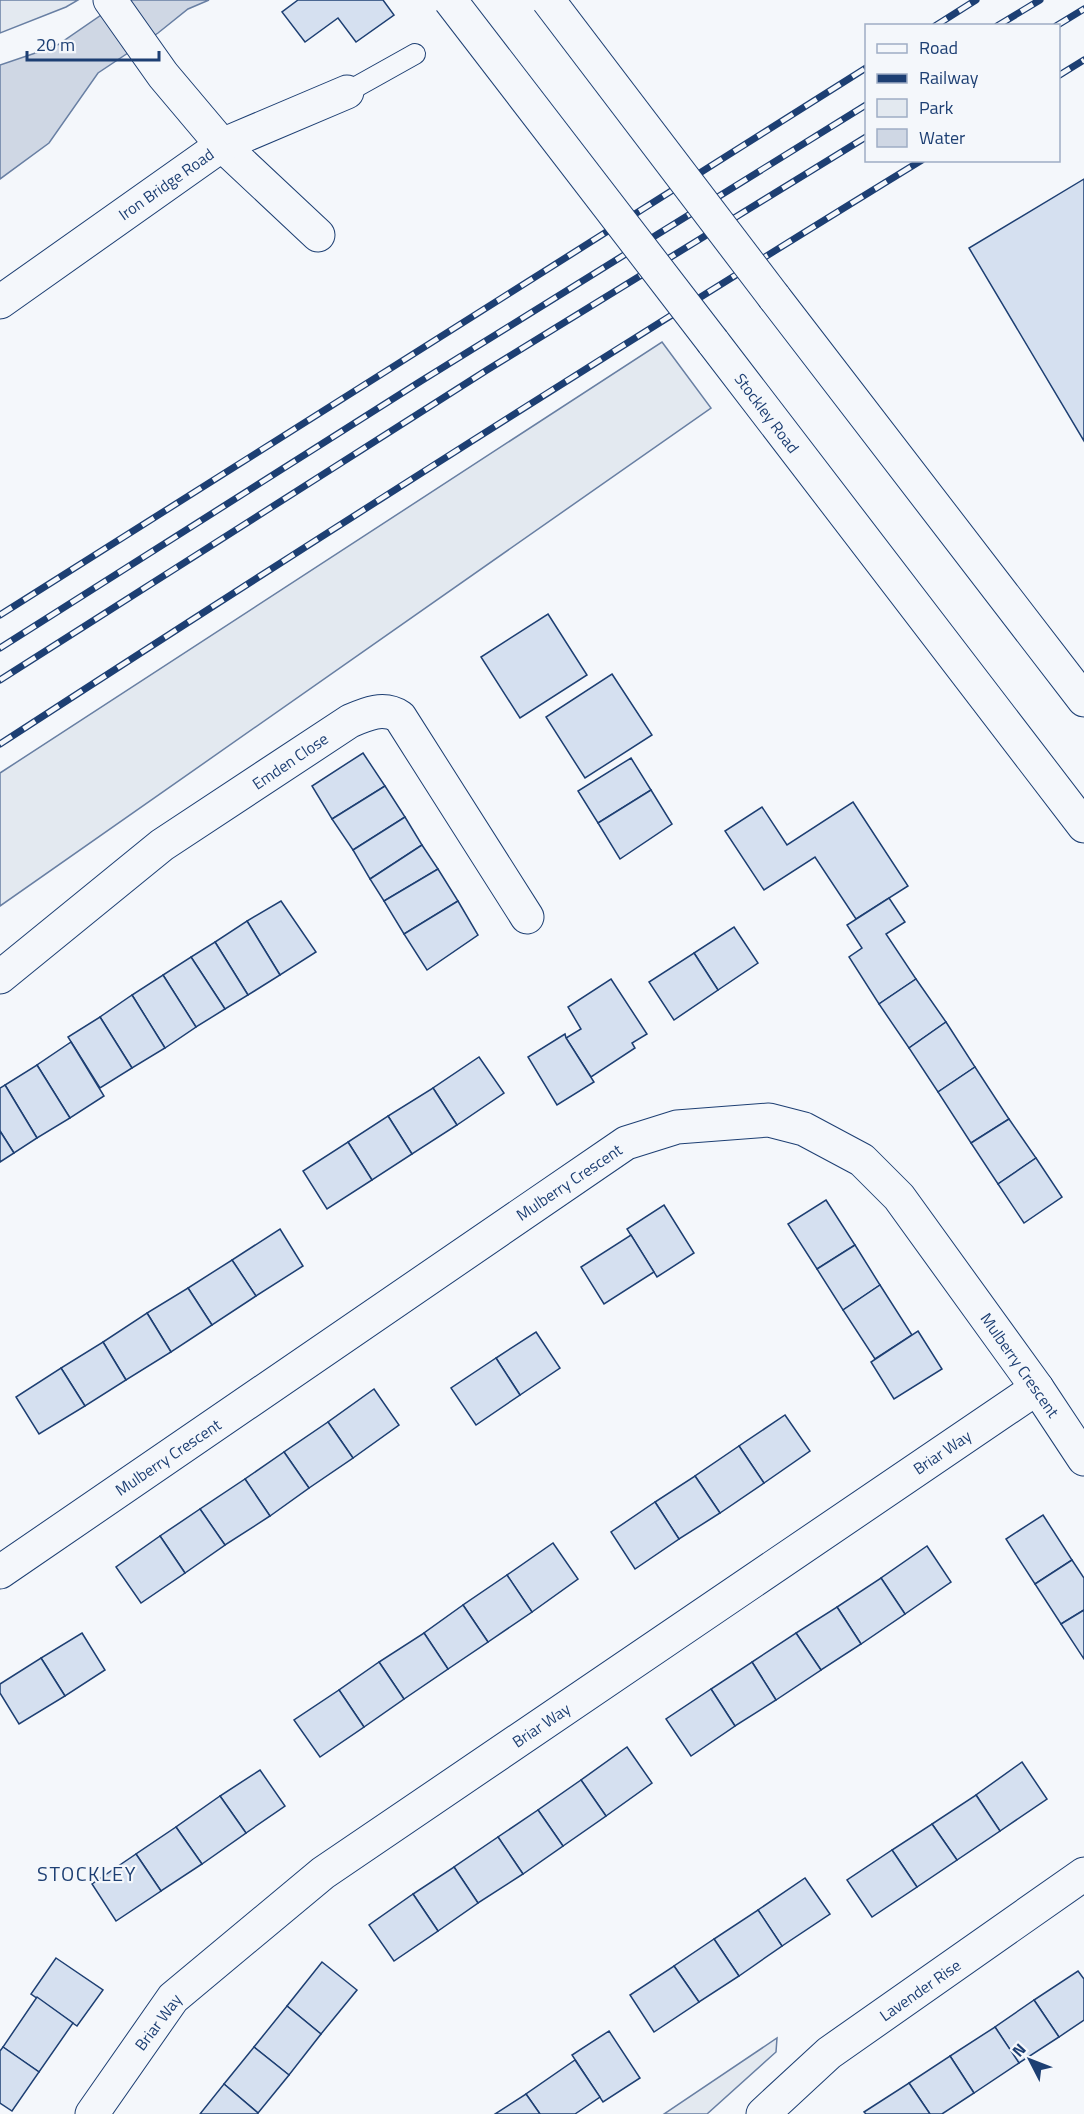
<svg xmlns="http://www.w3.org/2000/svg" width="1084" height="2114" font-family="'Titillium Web',sans-serif">
  <rect width="100%" height="100%" fill="#f4f7fb"/>
  <!-- green -->
  <g fill="#e3e9f0" stroke="#687fa3" stroke-width="1.5">
    <polygon points="0,0 78,0 66,7 0,33"/>
    <polygon points="662,342 711,408 0,906 0,773"/>
    <polygon points="777,2038 776,2052 707,2114 664,2114"/>
  </g>
  <!-- water -->
  <polygon fill="#cfd7e4" stroke="#687fa3" stroke-width="1.5" points="123,0 209,0 188,9 158,33 98,73 49,143 0,179 0,65 56,46"/>
  <!-- building -->
  <g fill="#d5e0f0" stroke="#1d3f73" stroke-width="1.5">
    <polygon points="298,0 383,0 394,15 356,42 338,18 305,42 282,12"/>
    <polygon points="1084,179 1084,441 969,248"/>
    <polygon points="548,614 587,675 520,718 481,657"/>
    <polygon points="612,674 652,735 585,778 546,717"/>
    <polygon points="363,753 385,786 332,819 312,786"/>
    <polygon points="631,758 651,790 598,823 578,791"/>
    <polygon points="385,786 405,817 353,850 332,819"/>
    <polygon points="651,790 672,824 620,859 598,823"/>
    <polygon points="853,802 908,886 856,919 815,857 764,890 725,831 762,807 787,845"/>
    <polygon points="405,817 422,845 370,879 353,850"/>
    <polygon points="422,845 438,869 384,901 370,879"/>
    <polygon points="438,869 458,901 404,934 384,901"/>
    <polygon points="889,898 905,922 886,934 916,979 879,1004 849,957 862,948 847,925"/>
    <polygon points="281,901 316,952 280,975 247,921"/>
    <polygon points="458,901 478,935 427,970 404,934"/>
    <polygon points="247,921 280,975 248,995 215,942"/>
    <polygon points="734,927 758,963 718,990 694,953"/>
    <polygon points="215,942 248,995 225,1009 191,957"/>
    <polygon points="694,953 718,990 674,1020 649,982"/>
    <polygon points="191,957 225,1009 196,1027 163,975"/>
    <polygon points="163,975 196,1027 165,1048 132,995"/>
    <polygon points="611,979 647,1034 632,1043 635,1048 591,1077 566,1038 581,1029 568,1007"/>
    <polygon points="916,979 946,1022 909,1048 879,1004"/>
    <polygon points="132,995 165,1048 132,1068 100,1017"/>
    <polygon points="100,1017 132,1068 100,1088 68,1037"/>
    <polygon points="946,1022 975,1067 938,1092 909,1048"/>
    <polygon points="565,1034 566,1038 594,1082 557,1105 528,1057"/>
    <polygon points="71,1042 104,1096 70,1118 37,1065"/>
    <polygon points="479,1057 504,1093 457,1125 433,1088"/>
    <polygon points="37,1065 70,1118 37,1138 5,1085"/>
    <polygon points="975,1067 1009,1119 971,1143 938,1092"/>
    <polygon points="5,1085 37,1138 14,1153 0,1131 0,1088"/>
    <polygon points="433,1088 457,1125 412,1154 388,1116"/>
    <polygon points="388,1116 412,1154 372,1180 348,1142"/>
    <polygon points="1009,1119 1036,1158 998,1184 971,1143"/>
    <polygon points="0,1131 14,1153 0,1162"/>
    <polygon points="348,1142 372,1180 327,1209 303,1171"/>
    <polygon points="1036,1158 1062,1197 1024,1223 998,1184"/>
    <polygon points="826,1200 855,1245 817,1269 788,1224"/>
    <polygon points="664,1205 694,1253 657,1277 627,1229"/>
    <polygon points="280,1229 303,1266 256,1296 232,1260"/>
    <polygon points="631,1235 654,1272 604,1304 581,1267"/>
    <polygon points="855,1245 880,1285 843,1310 817,1269"/>
    <polygon points="232,1260 256,1296 212,1325 188,1288"/>
    <polygon points="880,1285 912,1335 875,1359 843,1310"/>
    <polygon points="188,1288 212,1325 171,1352 147,1313"/>
    <polygon points="147,1313 171,1352 126,1380 103,1342"/>
    <polygon points="918,1331 942,1369 894,1399 871,1362"/>
    <polygon points="536,1332 560,1368 520,1395 496,1358"/>
    <polygon points="103,1342 126,1380 85,1406 61,1368"/>
    <polygon points="496,1358 520,1395 476,1425 451,1388"/>
    <polygon points="61,1368 85,1406 39,1434 16,1397"/>
    <polygon points="374,1389 399,1425 353,1458 328,1422"/>
    <polygon points="785,1415 810,1451 764,1483 739,1446"/>
    <polygon points="328,1422 353,1458 309,1488 284,1452"/>
    <polygon points="739,1446 764,1483 720,1513 695,1476"/>
    <polygon points="284,1452 309,1488 270,1516 245,1479"/>
    <polygon points="695,1476 720,1513 679,1539 655,1502"/>
    <polygon points="245,1479 270,1516 225,1545 200,1509"/>
    <polygon points="655,1502 679,1539 635,1569 611,1532"/>
    <polygon points="200,1509 225,1545 185,1573 160,1536"/>
    <polygon points="1043,1515 1072,1560 1035,1584 1006,1539"/>
    <polygon points="160,1536 185,1573 141,1603 116,1567"/>
    <polygon points="553,1543 578,1579 532,1612 507,1575"/>
    <polygon points="927,1546 951,1582 905,1614 881,1578"/>
    <polygon points="1072,1560 1084,1578 1084,1610 1061,1624 1035,1584"/>
    <polygon points="507,1575 532,1612 488,1642 463,1605"/>
    <polygon points="881,1578 905,1614 861,1644 837,1607"/>
    <polygon points="463,1605 488,1642 448,1669 424,1633"/>
    <polygon points="837,1607 861,1644 821,1670 796,1633"/>
    <polygon points="1084,1610 1084,1659 1061,1624"/>
    <polygon points="82,1633 105,1670 65,1696 41,1658"/>
    <polygon points="424,1633 448,1669 404,1699 379,1662"/>
    <polygon points="796,1633 821,1670 776,1700 752,1662"/>
    <polygon points="41,1658 65,1696 19,1724 0,1693 0,1684"/>
    <polygon points="379,1662 404,1699 364,1727 339,1690"/>
    <polygon points="752,1662 776,1700 735,1726 711,1689"/>
    <polygon points="711,1689 735,1726 691,1756 666,1719"/>
    <polygon points="339,1690 364,1727 320,1757 294,1720"/>
    <polygon points="627,1747 652,1783 606,1816 581,1780"/>
    <polygon points="1022,1762 1047,1799 1000,1831 976,1795"/>
    <polygon points="260,1770 285,1806 246,1833 220,1796"/>
    <polygon points="581,1780 606,1816 563,1846 538,1810"/>
    <polygon points="976,1795 1000,1831 957,1860 932,1824"/>
    <polygon points="220,1796 246,1833 202,1864 176,1827"/>
    <polygon points="538,1810 563,1846 523,1874 498,1837"/>
    <polygon points="932,1824 957,1860 917,1887 892,1850"/>
    <polygon points="176,1827 202,1864 161,1891 136,1854"/>
    <polygon points="498,1837 523,1874 478,1903 454,1867"/>
    <polygon points="892,1850 917,1887 872,1917 847,1880"/>
    <polygon points="136,1854 161,1891 116,1921 92,1884"/>
    <polygon points="454,1867 478,1903 438,1931 413,1894"/>
    <polygon points="805,1878 830,1914 782,1946 758,1910"/>
    <polygon points="413,1894 438,1931 394,1961 369,1925"/>
    <polygon points="758,1910 782,1946 739,1976 714,1939"/>
    <polygon points="714,1939 739,1976 699,2002 674,1966"/>
    <polygon points="56,1958 103,1990 77,2026 31,1994"/>
    <polygon points="322,1962 357,1990 321,2034 287,2006"/>
    <polygon points="674,1966 699,2002 654,2032 630,1995"/>
    <polygon points="1078,1971 1084,1979 1084,2020 1059,2037 1034,2000"/>
    <polygon points="37,1997 73,2023 39,2072 3,2047"/>
    <polygon points="1034,2000 1059,2037 1019,2063 995,2027"/>
    <polygon points="287,2006 321,2034 289,2075 254,2047"/>
    <polygon points="995,2027 1019,2063 974,2093 950,2056"/>
    <polygon points="609,2031 640,2078 603,2102 572,2055"/>
    <polygon points="3,2047 39,2072 12,2111 0,2103 0,2051"/>
    <polygon points="254,2047 289,2075 258,2113 224,2084"/>
    <polygon points="950,2056 974,2093 942,2114 930,2114 909,2083"/>
    <polygon points="575,2060 600,2097 575,2114 540,2114 526,2094"/>
    <polygon points="909,2083 930,2114 866,2114 864,2112"/>
    <polygon points="224,2084 258,2113 257,2114 200,2114"/>
    <polygon points="526,2094 540,2114 495,2114"/>
  </g>
  <g fill="none" stroke-linecap="round" stroke-linejoin="round">
    <!-- lane casing -->
    <g stroke="#1d3f73" stroke-width="22">
      <polyline id="lane" points="347,92 415,54"/>
    </g>
    <!-- street casing -->
    <g stroke="#1d3f73" stroke-width="35">
      <g id="street">
        <polyline points="110,0 163,75 222,145 318,235"/>
        <polyline points="0,302 222,145 347,92"/>
        <path d="M0 977 162 845 350 721C366 714 384 706 400 717L527 917"/>
        <polyline points="0,1572 626,1143 677,1127 769,1120 804,1129 862,1160 899,1197 1037,1388 1084,1459"/>
        <polyline points="92,2114 173,1998 323,1873 1037,1388"/>
      </g>
    </g>
    <!-- secondary casing -->
    <g stroke="#1d3f73" stroke-width="35">
      <polyline id="secondary" points="763,2114 829,2053 1084,1874"/>
    </g>
    <!-- primary casing -->
    <g stroke="#1d3f73" stroke-width="35">
      <g id="primary">
        <polyline points="774,297 1084,700"/>
        <polyline points="713,342 1084,826"/>
      </g>
    </g>
    <!-- lane -->
    <use href="#lane" stroke="#f4f7fb" stroke-width="20"/>
    <!-- street -->
    <use href="#street" stroke="#f4f7fb" stroke-width="33"/>
    <!-- secondary -->
    <use href="#secondary" stroke="#f4f7fb" stroke-width="33"/>
    <!-- primary -->
    <use href="#primary" stroke="#f4f7fb" stroke-width="33"/>
    <!-- rail casing -->
    <g stroke="#1d3f73" stroke-width="7">
      <g id="rail">
        <polyline points="935,26 976,0"/>
        <polyline points="997,26 1040,0"/>
        <polyline points="1056,26 1084,9"/>
        <polyline points="1058,76 1084,60"/>
        <polyline points="0,615 866,68"/>
        <polyline points="0,648 421,381 866,105"/>
        <polyline points="0,680 487,370 866,137"/>
        <path d="M0 744C305 546 612 350 922 160"/>
      </g>
    </g>
    <!-- rail -->
    <use href="#rail" stroke="#f4f7fb" stroke-width="4.5" stroke-dasharray="14" stroke-linecap="butt"/>
    <!-- primary-bridge casing -->
    <g stroke="#1d3f73" stroke-width="35" stroke-linecap="butt">
      <g id="primary-bridge">
        <polyline points="450,0 713,342"/>
        <polyline points="548,0 774,297"/>
      </g>
    </g>
    <!-- primary-bridge -->
    <use href="#primary-bridge" stroke="#f4f7fb" stroke-width="33"/>
  </g>
  <g text-anchor="middle" stroke-width="4.5" stroke-linejoin="round" paint-order="stroke">
    <!-- street labels -->
    <g font-size="16" fill="#1d3f73" stroke="#f4f7fb">
      <text transform="translate(166 184) rotate(-35)" y="6">Iron Bridge Road</text>
      <text transform="translate(767 413) rotate(53)" y="6">Stockley Road</text>
      <text transform="translate(290 761) rotate(-34)" y="6">Emden Close</text>
      <text transform="translate(569 1182) rotate(-34)" y="6">Mulberry Crescent</text>
      <text transform="translate(1020 1365) rotate(55)" y="6">Mulberry Crescent</text>
      <text transform="translate(942 1452) rotate(-34)" y="6">Briar Way</text>
      <text transform="translate(168 1457) rotate(-34)" y="6">Mulberry Crescent</text>
      <text transform="translate(541 1725) rotate(-34)" y="6">Briar Way</text>
      <text transform="translate(920 1990) rotate(-35)" y="6">Lavender Rise</text>
      <text transform="translate(158 2022) rotate(-53)" y="6">Briar Way</text>
    </g>
    <!-- quarter labels -->
    <g font-size="20" letter-spacing="1.5" fill="#1d3f73" stroke="#f4f7fb">
      <text x="87" y="1881">STOCKLEY</text>
    </g>
  </g>
  <!-- legend -->
  <rect x="865" y="24" width="195" height="138" fill="#f4f7fb" stroke="#9eadc5" stroke-width="1.5"/>
  <rect x="877" y="44" width="30" height="9" fill="#f4f7fb" stroke="#9eadc5" stroke-width="1.5"/>
  <text x="919" y="54" font-size="18" fill="#1d3f73">Road</text>
  <rect x="877" y="74" width="30" height="9" fill="#1d3f73" stroke="#9eadc5" stroke-width="1.5"/>
  <text x="919" y="84" font-size="18" fill="#1d3f73">Railway</text>
  <rect x="877" y="99" width="30" height="18" fill="#e3e9f0" stroke="#9eadc5" stroke-width="1.5"/>
  <text x="919" y="114" font-size="18" fill="#1d3f73">Park</text>
  <rect x="877" y="129" width="30" height="18" fill="#cfd7e4" stroke="#9eadc5" stroke-width="1.5"/>
  <text x="919" y="144" font-size="18" fill="#1d3f73">Water</text>
  <!-- north arrow -->
  <g transform="translate(1030 2060) rotate(312)" stroke="#f4f7fb" stroke-width="4.5" paint-order="stroke">
  <path d="M0-4.5L10 22L0 15L-10 22Z" fill="#1d3f73"/>
  <text y="-9" font-size="16" font-weight="bold" text-anchor="middle" fill="#1d3f73">N</text>
  </g>
  <!-- scale -->
  <path d="M27 51v9h132v-9" fill="none" stroke="#1d3f73" stroke-width="3"/>
  <text x="36" y="51" font-size="18" fill="#1d3f73" stroke="#f4f7fb" stroke-width="4.5" paint-order="stroke">20 m</text>
</svg>
